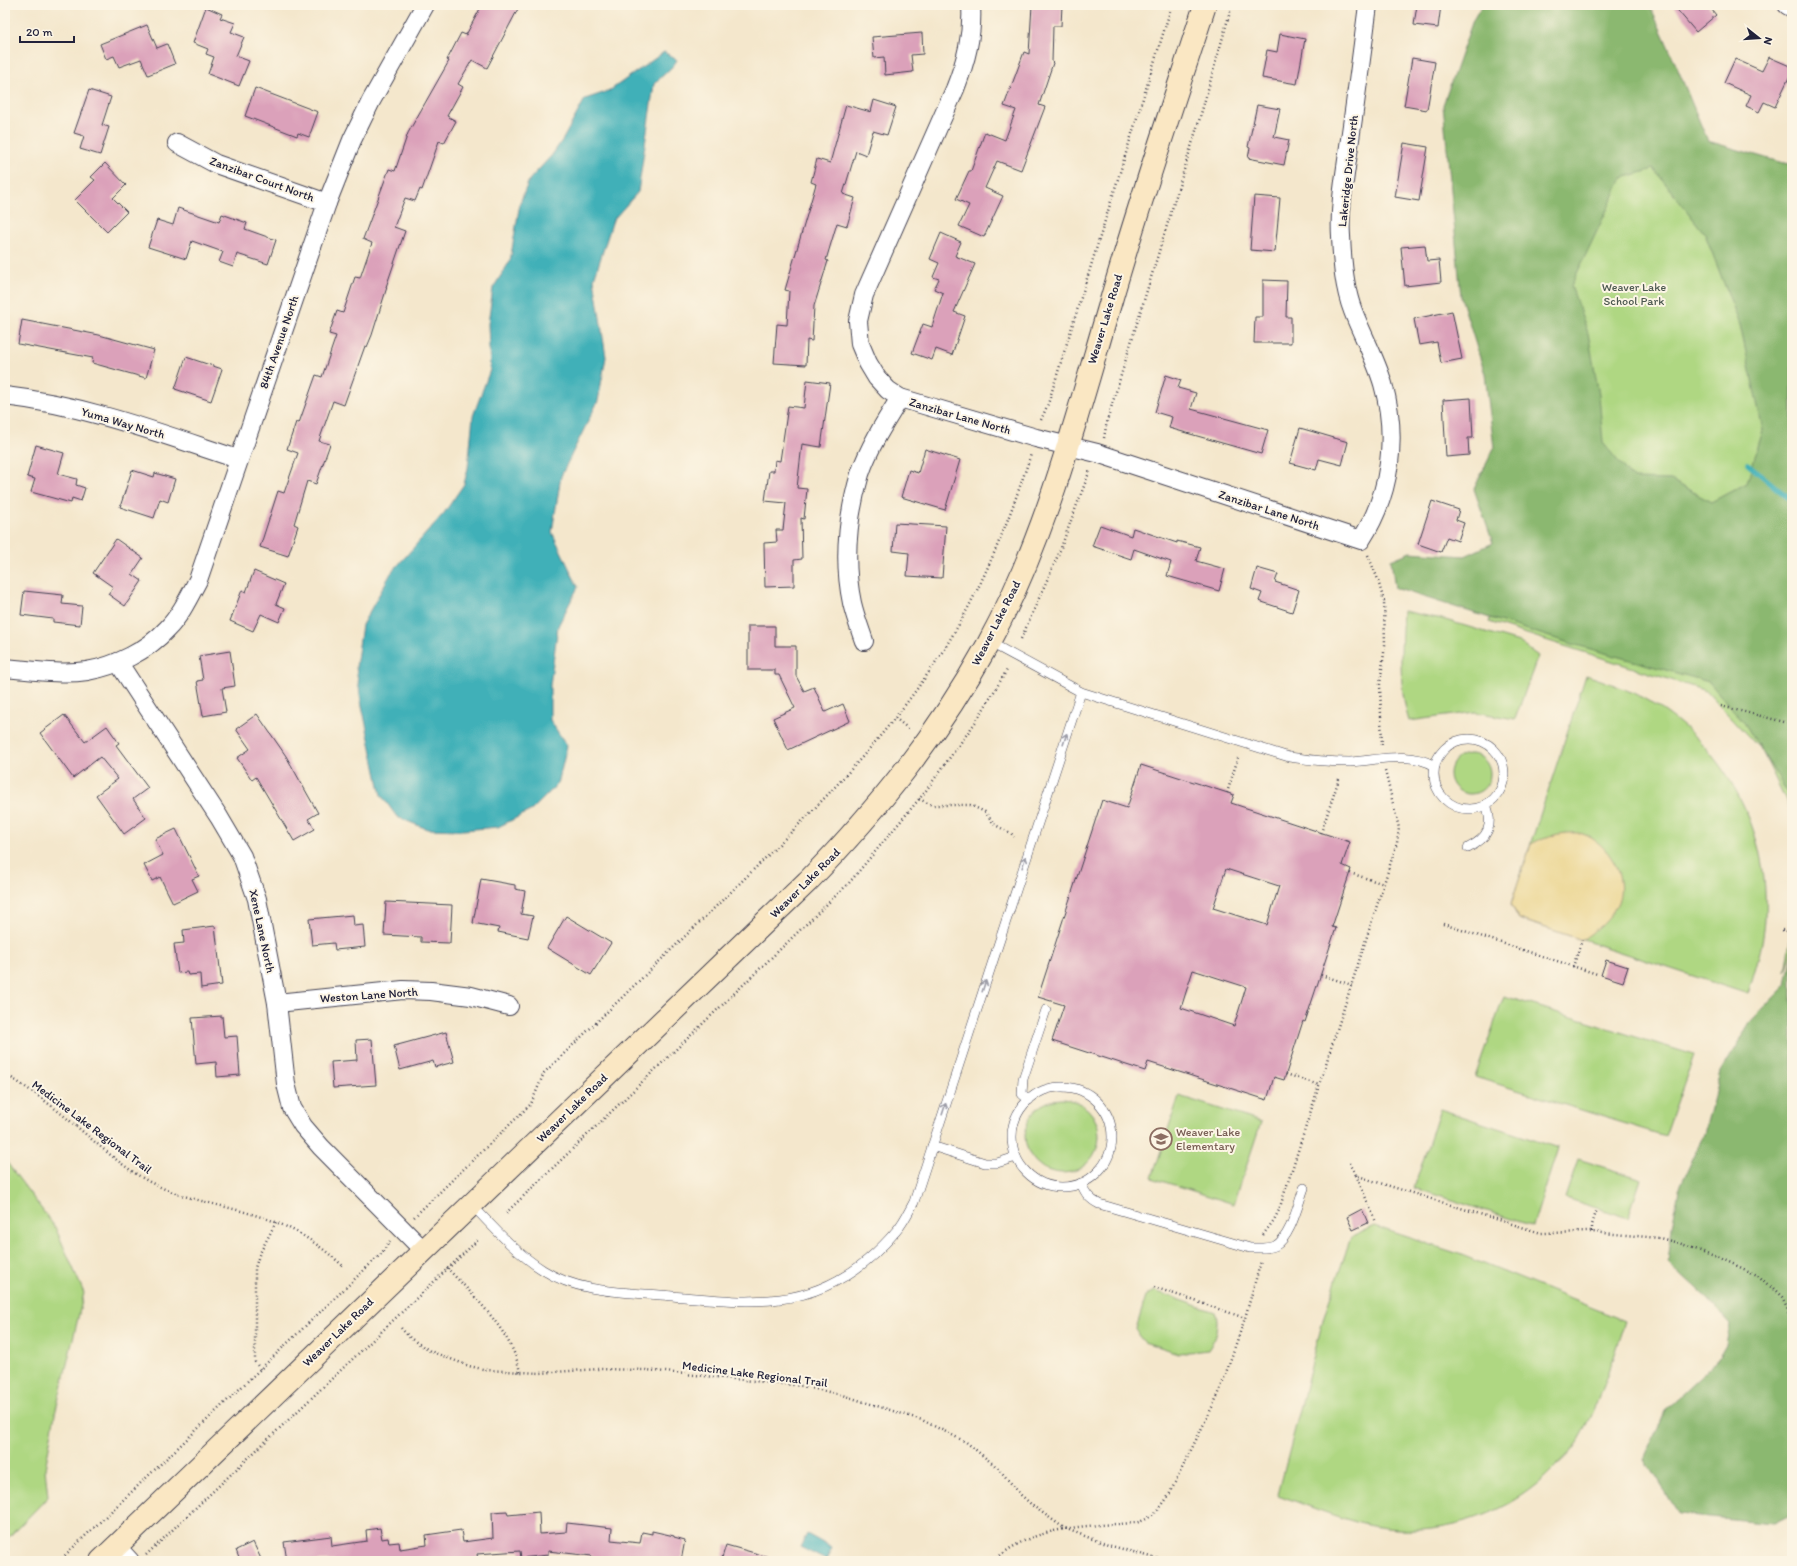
<svg xmlns="http://www.w3.org/2000/svg" width="1797" height="1566" font-family="Itim,sans-serif">
  <rect width="100%" height="100%" fill="#fcf5e5"/>
  <filter id="ink" filterUnits="userSpaceOnUse"><feTurbulence type="fractalNoise" baseFrequency=".025" numOctaves="2"/><feDisplacementMap in="SourceGraphic" scale="8" xChannelSelector="R" yChannelSelector="G"/><feConvolveMatrix kernelMatrix="1 2 1 2 8 2 1 2 1" color-interpolation-filters="sRGB"/></filter>
  <filter id="wash" filterUnits="userSpaceOnUse"><feTurbulence type="fractalNoise" baseFrequency=".012" numOctaves="4" result="noise"/><feDisplacementMap in="SourceGraphic" scale="16" xChannelSelector="R" yChannelSelector="G"/><feGaussianBlur stdDeviation="0.9" result="paint"/><feColorMatrix in="noise" values="0 0 0 0 0 0 0 0 0 0 0 0 0 0 0 0 0 1.4 0 .05"/><feComposite in="paint" operator="in"/></filter>
  <g filter="url(#wash)">
    <rect width="100%" height="100%" fill="#f4e7cc"/>
    <!-- green -->
    <g fill="#afd782" stroke="#687c5e">
      <polygon points="1523,104 1792,183 1792,813 1762,751 1706,691 1489,622 1524,516"/>
      <path d="M1403 611 1442 619 1519 642 1538 656 1515 719 1475 712 1409 721C1398 685 1401 648 1403 611Z"/>
      <path d="M1586 675C1607 682 1630 690 1650 702 1725 747 1770 829 1765 918 1764 944 1755 969 1748 994L1519 919 1511 904Z"/>
      <circle cx="1470" cy="774" r="20"/>
      <polygon points="1792,929 1792,948 1785,972"/>
      <polygon points="1504,996 1694,1055 1665,1136 1475,1077"/>
      <polygon points="1179,1096 1261,1122 1234,1204 1152,1178"/>
      <circle cx="1062" cy="1136" r="37"/>
      <polygon points="1440,1109 1558,1148 1533,1226 1414,1188"/>
      <polygon points="1578,1159 1641,1179 1628,1218 1565,1198"/>
      <polygon points="5,1160 55,1227 84,1293 55,1414 45,1469 48,1497 5,1541"/>
      <path d="M1374 1226 1459 1254 1625 1321C1610 1365 1598 1408 1574 1447 1569 1455 1561 1461 1555 1467 1512 1513 1448 1535 1385 1528 1348 1523 1312 1507 1278 1495L1324 1316 1351 1237Z"/>
      <path d="M1155 1291 1215 1312C1220 1322 1215 1341 1208 1350L1179 1353 1144 1342 1138 1335 1136 1329 1146 1296Z"/>
    </g>
    <!-- forest -->
    <g fill="#8bb870" stroke="#566d56" fill-rule="evenodd">
      <path d="M1482 5H1649C1671 49 1688 96 1708 141L1783 163 1792 162V800L1745 724 1709 682 1569 643 1395 588 1391 560 1410 552 1465 556 1493 543 1474 489 1494 448 1485 374 1461 297 1443 105 1473 20ZM1654 169 1705 234 1740 325 1763 430 1747 483 1711 502 1671 480 1633 479 1603 443 1599 395 1588 333 1571 286 1622 178Z"/>
      <polygon points="1792,955 1792,1514 1774,1523 1678,1514 1644,1459 1666,1409 1716,1362 1726,1345 1730,1324 1707,1299 1668,1263 1672,1227 1679,1189 1704,1134 1720,1073 1750,1022 1786,985"/>
    </g>
    <!-- sand -->
    <path fill="#eeda9e" stroke="#887e6c" d="M1558 834C1566 833 1576 832 1583 834 1608 843 1628 876 1618 902 1611 919 1596 930 1582 940L1519 919 1511 904 1531 844 1543 838Z"/>
    <!-- water -->
    <g fill="#3fb0b8" stroke="#30697a">
      <polygon points="664,52 677,60 673,66 654,84 638,192 613,220 594,279 606,357 598,401 561,476 552,532 578,587 558,626 550,685 550,720 567,746 558,784 532,810 498,827 463,830 427,829 397,817 381,795 361,701 356,667 362,625 391,573 444,513 464,484 468,468 473,416 490,370 488,324 493,288 510,261 520,203 529,180 552,155 563,139 585,99 609,91"/>
      <polygon points="807,1534 832,1548 826,1560 800,1547"/>
    </g>
    <g fill="none" stroke-linecap="round" stroke-linejoin="round">
      <!-- stream -->
      <polyline stroke="#3fb0b8" stroke-width="5.5" points="1748,464 1792,501"/>
    </g>
    <g id="blocks">
      <!-- building -->
      <g fill="#dba1ba" fill-rule="evenodd">
        <polygon points="482,5 520,5 487,68 472,60 458,84 463,87 447,116 456,121 444,143 439,141 422,190 420,189 415,201 405,198 394,227 405,231 386,287 387,287 372,335 367,347 365,346 344,405 333,401 319,441 330,444 316,484 307,481 294,524 298,526 288,556 260,547 278,491 284,493 298,453 287,449 296,422 299,423 316,375 322,377 336,336 329,334 337,311 343,313 355,277 360,278 372,243 363,239 389,169 395,171 408,133 449,61 447,60 461,33 466,35"/>
        <polygon points="1032,5 1062,5 1061,26 1053,26 1052,62 1053,63 1039,105 1045,107 1021,170 997,161 985,188 1003,196 984,237 959,226 969,205 956,199 969,171 971,171 985,132 1005,140 1016,110 1004,106 1024,52 1029,54"/>
        <polygon points="1417,5 1441,5 1438,28 1414,25"/>
        <polygon points="1673,5 1708,5 1716,15 1696,32"/>
        <polygon points="206,7 222,14 220,18 235,23 231,32 244,37 236,56 249,61 239,86 208,74 214,57 206,54 208,49 193,43"/>
        <polygon points="147,25 157,48 167,44 175,64 148,75 141,59 119,67 114,56 106,59 100,44"/>
        <polygon points="922,33 923,54 911,55 913,72 885,75 884,57 874,58 872,37"/>
        <polygon points="1280,34 1305,39 1297,84 1262,78 1267,50 1277,52"/>
        <polygon points="1769,57 1792,67 1792,71 1775,107 1764,102 1759,112 1746,106 1751,95 1724,83 1735,59 1762,71"/>
        <polygon points="1412,58 1435,62 1427,110 1404,106"/>
        <polygon points="255,88 318,112 309,137 298,133 297,136 245,116"/>
        <polygon points="89,90 111,97 102,125 109,127 100,155 80,149 84,136 74,133"/>
        <polygon points="874,100 896,107 887,135 873,131 866,155 856,151 843,194 855,198 847,226 837,223 826,260 828,261 814,306 812,341 807,340 806,365 774,363 777,324 787,325 789,291 785,290 816,184 811,182 817,159 830,163 846,105 871,112"/>
        <polygon points="1257,105 1280,109 1274,137 1289,140 1284,165 1248,158 1250,148 1248,147"/>
        <polygon points="1404,143 1428,147 1419,201 1395,197"/>
        <polygon points="105,163 126,185 113,198 127,212 107,232 75,200 95,180 91,177"/>
        <polygon points="1254,196 1280,198 1275,252 1250,250"/>
        <polygon points="178,208 219,222 222,214 247,223 245,229 276,240 268,264 237,254 233,267 219,262 223,252 192,241 186,259 148,247 157,220 173,225"/>
        <polygon points="941,233 961,242 955,256 975,264 954,312 965,316 952,355 936,349 932,360 912,353 923,324 932,327 943,293 934,289 939,279 933,277 939,263 930,259"/>
        <polygon points="1425,245 1427,261 1439,260 1441,282 1405,286 1401,247"/>
        <polygon points="1263,280 1287,281 1286,317 1291,317 1291,343 1254,343 1255,317 1263,317"/>
        <polygon points="1452,311 1462,359 1441,363 1437,342 1419,345 1414,319"/>
        <polygon points="22,320 99,335 154,350 146,378 92,363 93,358 18,344"/>
        <polygon points="186,357 222,369 211,401 175,389"/>
        <polygon points="1166,375 1181,380 1178,388 1196,393 1191,409 1268,430 1261,454 1169,428 1172,417 1155,412"/>
        <polygon points="807,380 830,383 821,447 802,444 797,488 807,489 804,519 801,518 802,559 794,560 794,586 765,587 764,543 777,542 776,530 783,530 786,503 765,501 769,471 774,471 775,460 780,461 788,406 804,408"/>
        <polygon points="1471,398 1473,438 1468,438 1469,455 1446,457 1443,400"/>
        <polygon points="1300,428 1348,442 1342,465 1319,459 1316,470 1290,463"/>
        <polygon points="36,445 64,453 58,474 77,479 76,485 85,488 81,501 72,498 71,503 31,492 35,479 27,477"/>
        <polygon points="925,449 960,460 945,510 901,497 909,470 918,473"/>
        <polygon points="132,470 154,477 155,473 175,479 168,502 160,499 154,518 120,507"/>
        <polygon points="1432,501 1459,510 1456,520 1464,523 1458,541 1447,537 1441,552 1418,544"/>
        <polygon points="895,523 946,526 942,578 907,576 909,553 893,551"/>
        <polygon points="1100,525 1131,536 1133,528 1177,543 1177,541 1200,547 1196,561 1225,569 1219,591 1167,576 1171,562 1134,549 1131,559 1092,546"/>
        <polygon points="116,539 143,558 132,574 142,581 125,606 108,594 113,587 93,573"/>
        <polygon points="1257,568 1278,574 1275,582 1299,590 1292,612 1259,601 1262,593 1251,589"/>
        <polygon points="254,571 284,584 276,604 285,608 279,622 261,614 253,631 230,621 242,590 246,592"/>
        <polygon points="24,591 63,595 62,604 82,606 80,625 53,622 53,619 21,615"/>
        <polygon points="748,626 775,626 775,646 796,646 796,676 804,691 814,687 825,712 843,704 850,721 788,750 773,718 795,708 779,675 775,675 775,670 748,670"/>
        <polygon points="230,651 235,686 222,688 226,712 203,716 197,681 203,680 199,656"/>
        <polygon points="257,714 286,756 318,813 308,819 315,829 294,841 256,777 252,780 237,758 250,749 236,729"/>
        <polygon points="64,715 85,742 107,726 119,743 116,745 148,788 133,799 146,818 124,834 96,795 118,779 100,757 73,778 40,733"/>
        <path d="M1141 765 1234 795 1231 803 1350 842 1342 865 1351 869 1332 927 1336 928 1305 1022 1303 1021 1284 1080 1274 1077 1267 1100 1148 1062 1145 1071 1052 1041 1064 1005 1038 997 1102 800 1127 808ZM1226 869 1279 886 1267 925 1213 908ZM1193 970 1246 987 1234 1026 1181 1008Z"/>
        <polygon points="176,829 199,876 192,879 198,891 173,903 160,877 152,881 144,865 163,855 155,839"/>
        <polygon points="481,879 515,885 515,889 525,891 521,914 533,916 528,938 498,932 499,928 473,923"/>
        <polygon points="386,902 452,905 450,943 421,942 421,937 384,935"/>
        <polygon points="353,915 354,926 363,925 365,947 335,950 334,943 312,945 309,919"/>
        <polygon points="566,916 611,943 591,975 547,948"/>
        <polygon points="215,926 222,985 201,988 200,974 188,975 187,972 178,973 174,944 184,943 183,930"/>
        <polygon points="1606,960 1628,967 1623,982 1601,975"/>
        <polygon points="222,1016 224,1037 237,1036 240,1075 217,1077 216,1062 196,1064 192,1018"/>
        <polygon points="446,1032 454,1062 435,1067 433,1061 400,1070 394,1046"/>
        <polygon points="372,1039 376,1085 333,1088 331,1062 357,1060 356,1040"/>
        <polygon points="1362,1209 1368,1223 1353,1230 1347,1217"/>
        <polygon points="507,1511 508,1515 539,1512 540,1534 566,1532 567,1523 612,1528 611,1540 640,1543 642,1532 652,1534 652,1531 674,1536 674,1537 685,1540 681,1561 592,1561 592,1556 548,1551 548,1555 521,1558 520,1551 477,1554 478,1561 287,1561 284,1542 331,1536 332,1546 367,1541 366,1530 380,1528 382,1539 388,1538 389,1543 399,1542 400,1549 427,1545 426,1535 461,1530 463,1542 493,1538 492,1512"/>
        <polygon points="253,1542 262,1561 240,1561 236,1550"/>
        <polygon points="726,1545 769,1557 768,1561 721,1561"/>
      </g>
    </g>
  </g>
  <g filter="url(#ink)">
    <use href="#blocks" fill-opacity="0" stroke="#424051" stroke-width="1"/>
    <g fill="none" stroke-linecap="round" stroke-linejoin="round">
      <!-- lane casing -->
      <g stroke="#424051" stroke-width="10">
        <g id="lane">
          <path d="M989 642 1081 692 1289 757C1309 760 1329 762 1350 762 1379 760 1409 751 1435 766"/>
          <circle cx="1469" cy="774" r="35"/>
          <path d="M1468 848C1488 838 1494 826 1486 804"/>
          <circle cx="1062" cy="1137" r="50"/>
          <polyline points="1029,1100 1022,1094 1023,1079 1046,1010"/>
          <polyline points="932,1146 985,1163 997,1163 1016,1157"/>
          <path d="M1081 1183C1085 1193 1089 1199 1099 1204L1250 1248C1257 1248 1268 1249 1275 1246 1291 1237 1298 1204 1304 1188"/>
          <path d="M472 1205C493 1227 516 1253 543 1270 577 1292 621 1292 660 1295 699 1298 741 1304 780 1299 828 1293 867 1266 897 1230 904 1222 909 1211 914 1202L1081 692"/>
        </g>
      </g>
      <!-- street casing -->
      <g stroke="#424051" stroke-width="20">
        <g id="street">
          <path d="M971 5C973 35 966 61 955 89L864 295 858 321 860 344 868 363 877 378 888 390 900 398 1036 438 1097 453 1361 540C1391 494 1398 436 1383 384 1376 359 1362 335 1353 311 1344 288 1342 261 1341 236 1339 207 1345 176 1349 146 1356 99 1362 52 1368 5"/>
          <polyline points="1787,5 1792,8"/>
          <polyline points="177,143 216,164 327,203"/>
          <path d="M5 396C85 405 162 434 238 459"/>
          <path d="M864 641C860 629 855 616 852 603 843 561 848 515 860 474 869 447 885 422 900 398"/>
          <polyline points="118,662 219,817 242,856 257,899 277,1003 286,1084 292,1108 303,1126 321,1147 424,1251"/>
          <path d="M5 668C31 670 61 675 87 671 116 666 147 651 167 629 180 616 189 597 198 580L327 203 352 140 371 101 425 5"/>
          <polyline points="277,1003 403,990 431,991 471,996 509,1006"/>
          <polyline points="116,1546 130,1561"/>
        </g>
      </g>
      <!-- secondary casing -->
      <g stroke="#424051" stroke-width="24">
        <path id="secondary" d="M101 1561 808 881C880 807 938 734 988 644 1046 538 1076 419 1110 304 1139 203 1173 104 1205 5"/>
      </g>
      <!-- path -->
      <g stroke="#424051" stroke-width="2.5" stroke-dasharray="1 3" stroke-linecap="butt">
        <polyline points="1041,420 1048,404 1172,5"/>
        <polyline points="1104,438 1107,421 1199,121 1232,5"/>
        <polyline points="1368,555 1377,577 1384,601 1385,645 1380,684 1382,745"/>
        <polyline points="1021,639 1059,553 1090,470"/>
        <polyline points="1721,706 1792,724"/>
        <polyline points="895,718 910,730"/>
        <polyline points="1227,793 1238,758"/>
        <polyline points="919,799 932,805 970,805 985,812 995,825 1011,833 1014,837"/>
        <polyline points="1321,833 1339,779"/>
        <polyline points="1350,873 1384,884"/>
        <polyline points="1443,924 1597,974"/>
        <polyline points="1782,930 1792,932"/>
        <polyline points="1573,967 1582,940"/>
        <polyline points="1321,975 1352,985"/>
        <path d="M5 1074C30 1089 54 1107 76 1126 99 1145 121 1166 148 1181 183 1200 221 1204 258 1216 290 1225 318 1243 343 1266"/>
        <polyline points="1286,1074 1319,1085"/>
        <polyline points="1350,1163 1356,1175 1367,1179 1541,1233 1592,1232 1659,1238 1679,1243 1720,1258 1757,1275 1781,1299 1792,1321"/>
        <polyline points="1356,1175 1376,1222"/>
        <polyline points="506,1213 849,883 925,792 977,720 1007,670"/>
        <path d="M414 1217 531 1104 544 1073C608 1011 673 948 737 886 810 814 885 741 941 654 981 592 1008 524 1031 454"/>
        <polyline points="1592,1232 1592,1225 1597,1209"/>
        <polyline points="1263,1235 1274,1220 1279,1210 1397,843 1399,828 1385,771"/>
        <path d="M447 1268C474 1296 514 1334 520 1373"/>
        <polyline points="1154,1287 1245,1318"/>
        <polyline points="401,1328 410,1338 430,1351 469,1366 487,1370 540,1373 599,1369 646,1370 802,1386 842,1395 922,1420 966,1442 998,1468 1021,1495 1033,1506 1064,1528 1108,1545 1166,1561"/>
        <polyline points="260,1369 255,1362 255,1268 259,1255 276,1222"/>
        <polyline points="146,1555 479,1239"/>
        <polyline points="59,1561 381,1254 390,1241"/>
        <path d="M994 1561C1032 1525 1087 1526 1135 1523 1152 1519 1160 1509 1169 1495L1219 1393 1245 1318 1261 1261"/>
      </g>
      <!-- lane -->
      <use href="#lane" stroke="#fff" stroke-width="9"/>
      <!-- street -->
      <use href="#street" stroke="#fff" stroke-width="18"/>
      <!-- secondary -->
      <use href="#secondary" stroke="#fae7c3" stroke-width="22"/>
    </g>
    <!-- one-way arrows -->
    <defs><path id="oneway-shaft" d="M-6 0H5M1.5-3L5.5 0L1.5 3" fill="none" stroke-width="1.6" stroke-linecap="round" stroke-linejoin="round"/></defs>
    <g stroke="#9c9ca7">
      <use href="#oneway-shaft" transform="translate(1065 739) rotate(-72)"/>
      <use href="#oneway-shaft" transform="translate(1024 862) rotate(-72)"/>
      <use href="#oneway-shaft" transform="translate(984 986) rotate(-72)"/>
      <use href="#oneway-shaft" transform="translate(944 1109) rotate(-72)"/>
    </g>
  </g>
  <!-- icons -->
  <defs>
    <g id="school-ring" transform="scale(1.15)"><circle r="9.5" fill="#fcf5e5" stroke="#8d6e63" stroke-width="1.5"/><path d="M0-5L7-2L0 1L-7-2ZM-4 1L0 2.5L4 1V4Q0 6-4 4Z" fill="#8d6e63"/></g>
  </defs>
  <g fill-rule="evenodd">
    <use href="#school-ring" x="1161" y="1139"/>
  </g>
  <g text-anchor="middle" stroke-width="4" stroke-linejoin="round" paint-order="stroke">
    <!-- street labels -->
    <g font-size="12" fill="#22223b" stroke="#fcf5e5">
      <text transform="translate(1348 171) rotate(-84)" y="4">Lakeridge Drive North</text>
      <text transform="translate(262 179) rotate(20)" y="4">Zanzibar Court North</text>
      <text transform="translate(1105 319) rotate(-73)" y="4">Weaver Lake Road</text>
      <text transform="translate(279 342) rotate(-71)" y="4">84th Avenue North</text>
      <text transform="translate(960 416) rotate(16)" y="4">Zanzibar Lane North</text>
      <text transform="translate(123 423) rotate(16)" y="4">Yuma Way North</text>
      <text transform="translate(1269 510) rotate(18)" y="4">Zanzibar Lane North</text>
      <text transform="translate(996 623) rotate(-63)" y="4">Weaver Lake Road</text>
      <text transform="translate(805 883) rotate(-45)" y="4">Weaver Lake Road</text>
      <text transform="translate(262 931) rotate(78)" y="4">Xene Lane North</text>
      <text transform="translate(369 995) rotate(-4)" y="4">Weston Lane North</text>
      <text transform="translate(572 1108) rotate(-44)" y="4">Weaver Lake Road</text>
      <text transform="translate(92 1127) rotate(37)" y="4">Medicine Lake Regional Trail</text>
      <text transform="translate(338 1332) rotate(-44)" y="4">Weaver Lake Road</text>
      <text transform="translate(755 1374) rotate(7)" y="4">Medicine Lake Regional Trail</text>
    </g>
    <!-- park labels -->
    <g font-size="12" fill="#4c5850" stroke="#fcf5e5">
      <text x="1634" y="291">Weaver Lake<tspan x="1634" dy="14">School Park</tspan></text>
    </g>
    <!-- education labels -->
    <g font-size="12" fill="#785e54" stroke="#fcf5e5" text-anchor="start">
      <text x="1176" y="1136">Weaver Lake<tspan x="1176" dy="14">Elementary</tspan></text>
    </g>
  </g>
  <!-- margin -->
  <rect width="1797" height="1566" fill="none" stroke="#fcf5e5" stroke-width="20"/>
  <!-- north arrow -->
  <g transform="translate(1759 38) rotate(107)" stroke="#fcf5e5" stroke-width="3" paint-order="stroke">
  <path d="M0-3L7 15L0 10L-7 15Z" fill="#22223b"/>
  <text y="-6" font-size="11" font-weight="bold" text-anchor="middle" fill="#22223b">N</text>
  </g>
  <!-- scale -->
  <path d="M20 36v6h54v-6" fill="none" stroke="#22223b" stroke-width="2"/>
  <text x="26" y="36" font-size="12" fill="#22223b" stroke="#fcf5e5" stroke-width="3" paint-order="stroke">20 m</text>
</svg>
